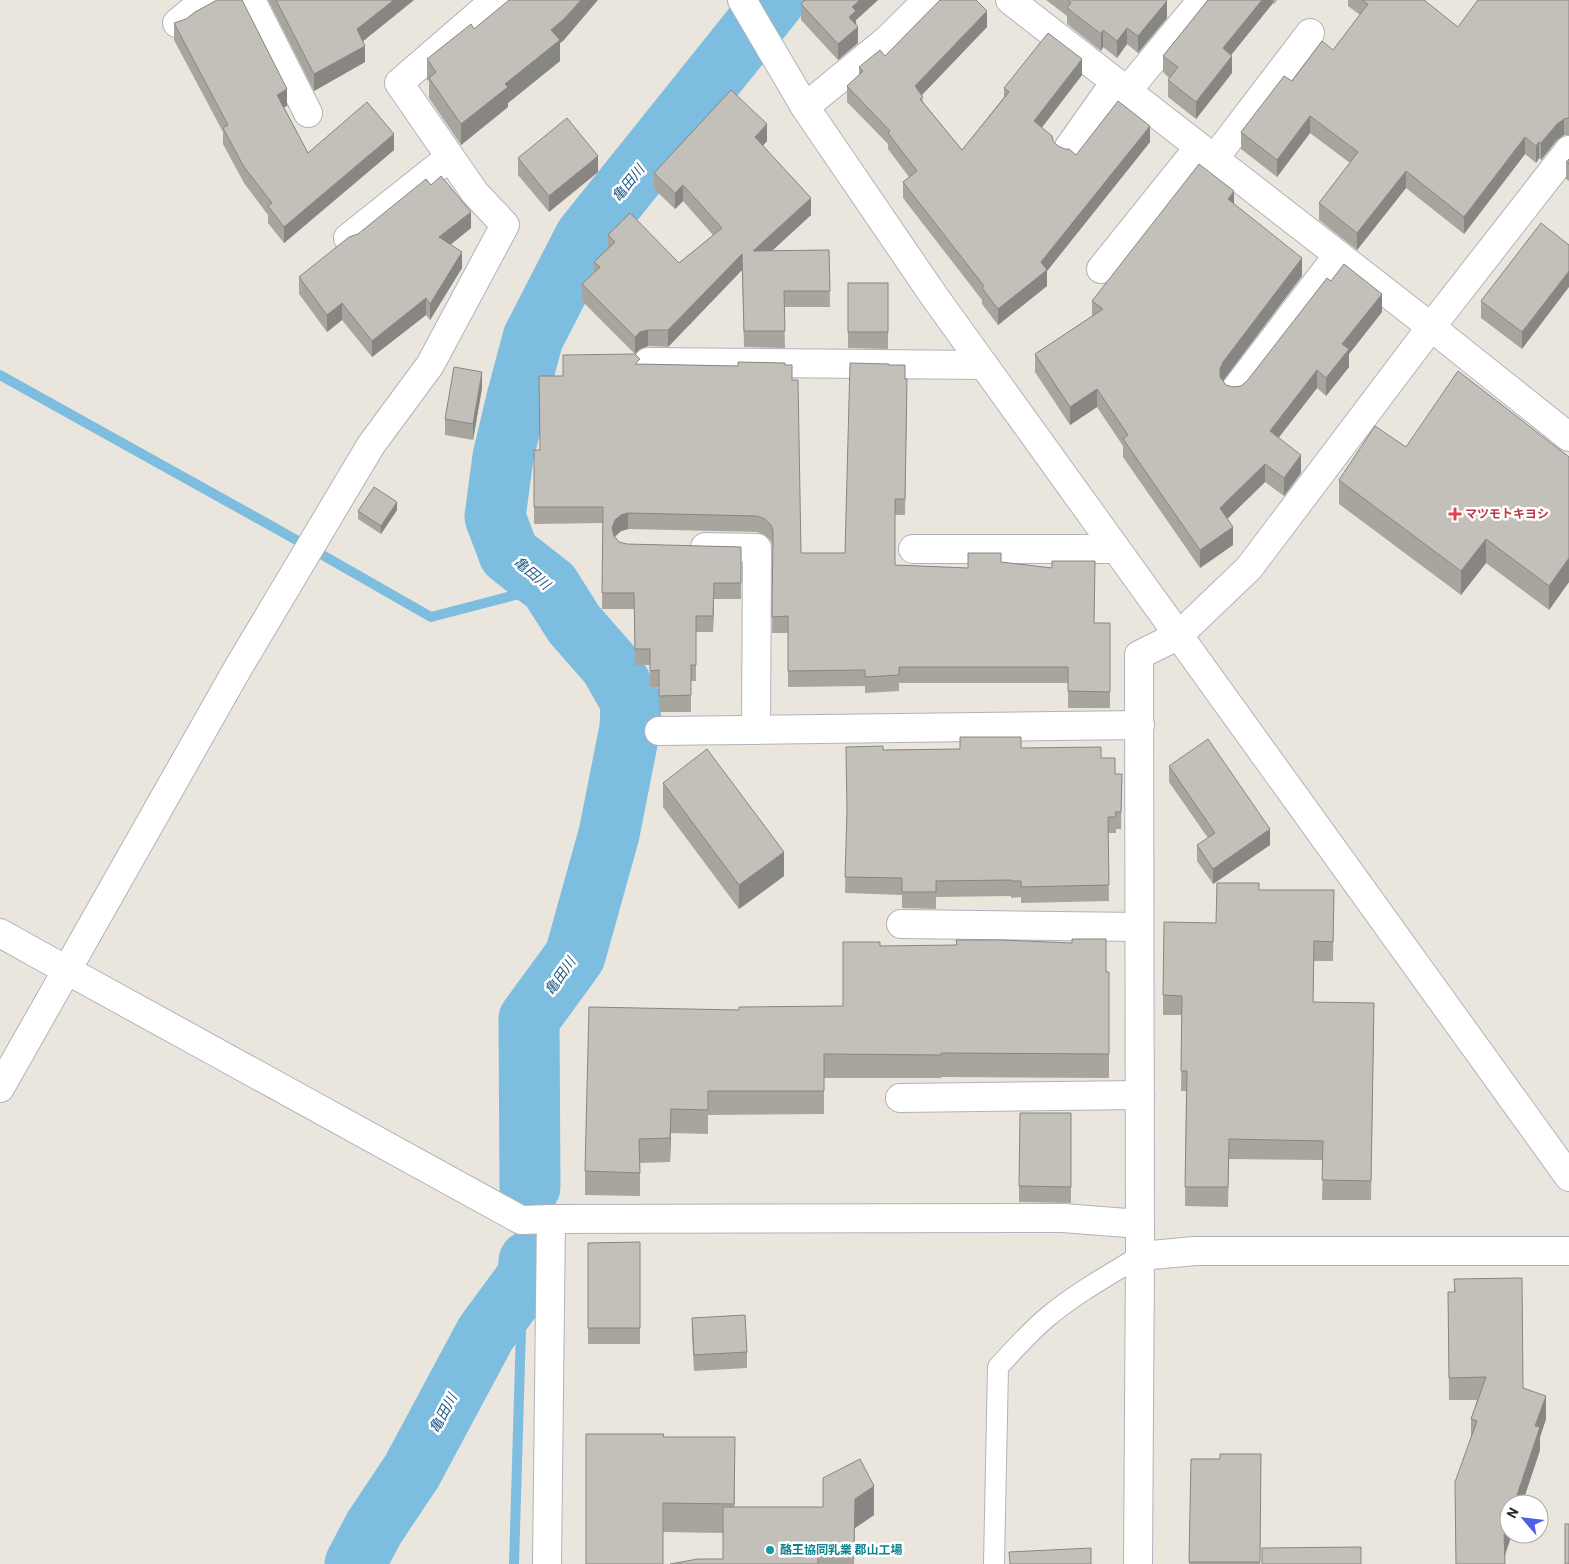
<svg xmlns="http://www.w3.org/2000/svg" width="1569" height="1564" font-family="Barlow,'Noto Sans JP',sans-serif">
  <rect width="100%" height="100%" fill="#eae6de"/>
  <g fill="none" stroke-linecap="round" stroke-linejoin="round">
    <!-- stream -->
    <g stroke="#7dbde0" stroke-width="10">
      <polyline points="0,375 284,533 431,617 550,586"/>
      <polyline points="514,1564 521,1329 528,1276"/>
    </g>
    <!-- river -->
    <g stroke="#7dbde0" stroke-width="61">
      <polyline points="530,1187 529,1019 575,956 609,834 630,728 631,702 610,665 574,624 550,586 509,554 495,517 503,457 517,398 533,338 585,237 775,0"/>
      <polyline points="355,1564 374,1528 412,1471 486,1333 528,1276 529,1261"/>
    </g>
    <!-- service casing -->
    <g stroke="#b1b2bc" stroke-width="22">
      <path id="service" d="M994 1564 998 1367C1015 1349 1031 1330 1050 1315 1078 1292 1109 1275 1140 1256"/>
    </g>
    <!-- minor casing -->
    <g stroke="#b1b2bc" stroke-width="30">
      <g id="minor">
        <polyline points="251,0 308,113"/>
        <polyline points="1010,0 1431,327 1569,437"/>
        <polyline points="177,23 205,0"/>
        <polyline points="1127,91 1202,0"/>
        <polyline points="805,107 888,39 927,0"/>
        <polyline points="1067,150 1115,82"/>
        <polyline points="1214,159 1310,33"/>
        <polyline points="348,238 450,157"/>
        <polyline points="1101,269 1199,147"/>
        <polyline points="648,362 984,365"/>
        <polyline points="1235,390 1338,255"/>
        <polyline points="705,547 757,548 756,730"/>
        <polyline points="913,549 1116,549"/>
        <polyline points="659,731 1140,725"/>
        <polyline points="901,924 1139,927"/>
        <polyline points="0,933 43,957 521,1220 551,1219 1063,1218 1140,1224"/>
        <polyline points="0,1088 238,668 371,445 430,365 505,225 475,193 399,83 495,0"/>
        <polyline points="900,1098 1140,1095"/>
        <polyline points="1140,1256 1195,1251 1569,1251"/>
        <polyline points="547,1564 551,1219"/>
        <polyline points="1138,1564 1140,1256 1139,655 1179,635 1249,568 1431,327 1569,150"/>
      </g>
    </g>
    <!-- tertiary casing -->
    <g stroke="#b1b2bc" stroke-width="30">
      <polyline id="tertiary" points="742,0 805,107 934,296 1569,1177"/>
    </g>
    <!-- service -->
    <use href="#service" stroke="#fff" stroke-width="20"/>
    <!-- minor -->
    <use href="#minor" stroke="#fff" stroke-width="28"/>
    <!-- tertiary -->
    <use href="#tertiary" stroke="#fff" stroke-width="28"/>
  </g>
  <!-- wall -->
  <g fill="#a8a59f">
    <polygon points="268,0 414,0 363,41 365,62 314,91"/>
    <polygon points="805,0 878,0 856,20 858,43 838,60 801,20 801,4"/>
    <polygon points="1046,0 1165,0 1167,18 1138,53 1127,44 1117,58 1103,47 1101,51 1067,24 1067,16"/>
    <polygon points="1208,0 1277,0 1274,4 1273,3 1231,55 1232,73 1196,119 1168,97 1168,80 1169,78 1163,72 1163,56"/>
    <polygon points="1348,0 1424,0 1458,27 1569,0 1569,135 1564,135 1557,140 1541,160 1539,158 1536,163 1525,154 1464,234 1406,188 1357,250 1319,220 1319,203 1350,163 1310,133 1277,177 1241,149 1241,132 1292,81 1333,50 1360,15 1348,6"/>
    <polygon points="174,23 287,106 284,107 308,153 394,150 284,243 268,223 268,215 244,183 223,144 223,132 174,40"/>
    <polygon points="987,27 922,95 923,102 962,150 1004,97 1004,88 1082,75 1041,128 1058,146 1076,155 1150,142 1047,271 1047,286 998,325 982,304 982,300 903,198 903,182 909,177 888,149 888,144 847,102 847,86 859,75 859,67 885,56"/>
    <polygon points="474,29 564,40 560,43 560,61 508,103 508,107 461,145 429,98 429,81 427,80 427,59"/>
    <polygon points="767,141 763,145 811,215 772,251 829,250 830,307 784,307 785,348 744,347 742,270 668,347 648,346 640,349 635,354 582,301 582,284 594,273 594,262 608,248 608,235 679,263 713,235 683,201 675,209 654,189 654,173"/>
    <polygon points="518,158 598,172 549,212 518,175"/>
    <polygon points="1569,159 1569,181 1566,179 1566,162"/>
    <polygon points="1234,204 1302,276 1223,380 1226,385 1233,387 1241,386 1247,381 1331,281 1382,312 1349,354 1349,367 1326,396 1317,388 1278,438 1301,473 1284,496 1265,482 1227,519 1233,545 1200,568 1123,457 1123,446 1097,407 1070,425 1035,372 1035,354 1092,316 1092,301"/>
    <polygon points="1541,223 1522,349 1481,318 1481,301"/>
    <polygon points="471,228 450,245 462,268 430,320 426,315 372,357 342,320 327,332 299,294 299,277"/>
    <polygon points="848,283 888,283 888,349 848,348"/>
    <polygon points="640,364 738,366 785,365 792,380 801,553 845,553 889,365 905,379 907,396 905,515 895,515 895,565 968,568 1001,562 1095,578 1094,623 1110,623 1110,708 1068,708 1068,683 899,683 899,691 865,693 865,686 788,687 788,633 772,633 773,547 771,541 765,535 757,532 628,529 621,531 615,537 619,542 627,544 741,547 741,599 714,599 713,632 696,632 696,681 691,681 691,712 659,712 659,687 650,687 650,665 635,665 634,609 602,609 603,523 534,524 534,450 540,450 563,376"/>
    <polygon points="482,388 473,440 445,435 445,419"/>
    <polygon points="1406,447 1569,457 1569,582 1549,610 1486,563 1461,595 1339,504 1339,480"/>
    <polygon points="397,510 381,534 358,519 358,511"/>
    <polygon points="1021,748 1101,758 1115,774 1122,774 1121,829 1116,829 1116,833 1108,833 1109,901 1021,903 1021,897 1011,898 1011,896 936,897 936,909 902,908 902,895 845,893 847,815 883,750"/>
    <polygon points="1169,766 1270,845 1213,884 1197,861 1197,845 1208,838 1169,782"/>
    <polygon points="663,783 784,876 739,909 663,807"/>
    <polygon points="1259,890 1334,890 1333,961 1314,961 1313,1002 1374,1023 1371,1200 1322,1200 1323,1160 1229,1159 1228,1207 1185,1206 1186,1091 1181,1091 1182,1015 1163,1015 1163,995 1216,923"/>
    <polygon points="880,946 1109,972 1109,1078 941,1077 941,1078 824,1078 824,1114 708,1115 708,1134 671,1133 670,1162 640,1163 640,1196 585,1195 585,1171 739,1010 843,1006"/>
    <polygon points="1071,1113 1071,1203 1019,1202 1019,1186"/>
    <polygon points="640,1242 640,1344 588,1344 588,1243"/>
    <polygon points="1454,1279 1523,1388 1546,1419 1540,1437 1540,1450 1522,1504 1509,1504 1509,1534 1512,1534 1505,1556 1505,1564 1456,1564 1455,1505 1471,1438 1471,1419 1477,1400 1449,1400 1448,1292 1454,1292"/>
    <polygon points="692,1318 747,1352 747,1368 694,1371 692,1335"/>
    <polygon points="664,1437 735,1466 734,1507 874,1515 855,1528 854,1564 670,1564 723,1559 723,1533 663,1532"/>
    <polygon points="1261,1454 1260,1564 1189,1564 1191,1459 1220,1459"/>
  </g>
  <!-- shaded-wall -->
  <g fill="#888682">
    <polygon points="394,0 414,0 357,46 357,29"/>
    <polygon points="581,0 598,0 564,40 560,43 560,61 508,103 508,107 461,145 461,124 505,84 551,30"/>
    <polygon points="860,0 878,0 856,20 856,27 849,17 852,7"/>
    <polygon points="1262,0 1273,0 1273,3 1223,65 1223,48"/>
    <polygon points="1167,1 1167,18 1138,53 1138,36"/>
    <polygon points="987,11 987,27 915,102 915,86"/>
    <polygon points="858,27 858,43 838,60 838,44"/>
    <polygon points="1127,28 1127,44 1117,58 1117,41"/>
    <polygon points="1103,30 1103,47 1101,51 1101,34"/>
    <polygon points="365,46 365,62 314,91 314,74"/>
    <polygon points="1232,56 1232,73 1196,119 1196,102"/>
    <polygon points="1082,59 1082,75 1034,138 1034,121"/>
    <polygon points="287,89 287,106 277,111 277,95"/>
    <polygon points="1310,116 1310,133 1277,177 1277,160"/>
    <polygon points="1564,119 1564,135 1557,140 1541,160 1541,143 1557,124"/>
    <polygon points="767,124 767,141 755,154 755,137"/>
    <polygon points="1150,126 1150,142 1047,271 1047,286 998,325 998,309 1041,262"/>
    <polygon points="394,134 394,150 284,243 284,227"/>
    <polygon points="1525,137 1525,154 1464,234 1464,217"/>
    <polygon points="1539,142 1539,158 1536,163 1536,146"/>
    <polygon points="598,156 598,172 549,212 549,196"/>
    <polygon points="1406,171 1406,188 1357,250 1357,233"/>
    <polygon points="683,185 683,201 675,209 675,193"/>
    <polygon points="1234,191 1234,209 1228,199"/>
    <polygon points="811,198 811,215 753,268 753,251"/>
    <polygon points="471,212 471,228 439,254 439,237"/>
    <polygon points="462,252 462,268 430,320 430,304"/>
    <polygon points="742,254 742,270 668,347 668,330"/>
    <polygon points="1302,258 1302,276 1223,381 1220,388 1220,369 1223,362"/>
    <polygon points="1569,271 1569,287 1522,349 1522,332"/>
    <polygon points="1382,294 1382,312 1349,354 1349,367 1326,396 1326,378 1342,344"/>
    <polygon points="426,298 426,315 372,357 372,341"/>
    <polygon points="342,303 342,320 327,332 327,315"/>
    <polygon points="648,330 648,346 640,349 635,354 635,337 640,332"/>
    <polygon points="1317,370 1317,388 1270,449 1270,431"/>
    <polygon points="482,372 482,388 473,440 473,424"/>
    <polygon points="1097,389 1097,407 1070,425 1070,407"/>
    <polygon points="1301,455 1301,473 1284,496 1284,478"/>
    <polygon points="1265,464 1265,482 1220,526 1220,508"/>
    <polygon points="397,502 397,510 381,534 381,526"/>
    <polygon points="628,513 628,529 621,531 615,536 612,544 612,528 615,520 621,515"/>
    <polygon points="1233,527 1233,545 1200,568 1200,550"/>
    <polygon points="1486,539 1486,563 1461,595 1461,571"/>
    <polygon points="1569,558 1569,582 1549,610 1549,586"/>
    <polygon points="714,583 714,599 713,632 713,616"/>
    <polygon points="1270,829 1270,845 1213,884 1213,869"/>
    <polygon points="784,852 784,876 739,909 739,885"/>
    <polygon points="671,1109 671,1133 670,1162 670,1138"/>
    <polygon points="1546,1396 1546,1419 1540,1437 1540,1450 1522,1504 1514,1504 1535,1426"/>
    <polygon points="735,1437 735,1466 734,1533 734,1504"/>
    <polygon points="874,1486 874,1515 855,1528 854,1564 855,1499"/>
    <polygon points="1509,1519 1509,1534 1512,1534 1504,1557 1504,1535"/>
  </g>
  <!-- building -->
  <g fill="#c3c0b9" stroke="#888682">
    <polygon points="217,0 242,0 287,89 277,95 308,153 367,102 394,134 284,227 268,206 272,203 244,167 223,128 228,125 174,23 186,19 195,12"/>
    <polygon points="276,0 394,0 357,29 365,46 314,74"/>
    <polygon points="509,0 581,0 564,19 551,30 560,40 505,84 508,87 461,124 429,78 436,72 427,59 471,24 474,29"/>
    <polygon points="805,0 860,0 852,7 856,11 849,17 858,27 838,44 801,4"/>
    <polygon points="940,0 976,0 987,11 915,86 923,97 920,99 962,150 1009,92 1004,88 1048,33 1082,59 1034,121 1052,136 1053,141 1058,146 1065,149 1069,149 1076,155 1118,101 1150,126 1041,262 1047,270 998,309 982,288 984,286 903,182 917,171 888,133 890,131 847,86 863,71 859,67 880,50 885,56"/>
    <polygon points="1068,0 1165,0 1167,1 1138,36 1127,28 1117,41 1103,30 1101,34 1067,8 1071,3"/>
    <polygon points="1208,0 1262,0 1223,48 1232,56 1196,102 1168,80 1178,67 1163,56"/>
    <polygon points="1362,0 1424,0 1458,27 1478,0 1569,0 1569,118 1564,119 1557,124 1541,143 1539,142 1536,146 1525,137 1464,217 1406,171 1357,233 1319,203 1358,152 1310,116 1277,160 1241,132 1284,76 1292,81 1322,41 1333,50 1368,4"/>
    <polygon points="731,90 767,124 755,137 811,198 753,251 829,250 830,291 784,291 785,331 744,331 742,254 668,330 648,330 640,332 635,337 582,284 600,267 594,262 615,242 608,235 630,213 679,263 722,228 683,185 675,193 654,173"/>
    <polygon points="567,118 598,156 549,196 518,158"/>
    <polygon points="1569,159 1569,164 1566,162"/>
    <polygon points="1199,164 1234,191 1228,199 1302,258 1223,362 1220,369 1220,377 1226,385 1233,387 1241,386 1247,381 1327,278 1331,281 1344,264 1382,294 1342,344 1349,349 1326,378 1317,370 1270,431 1301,455 1284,478 1265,464 1220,508 1233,527 1200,550 1123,439 1128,435 1097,389 1070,407 1035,354 1103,309 1092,301"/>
    <polygon points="441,176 471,212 439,237 462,252 430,304 426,298 372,341 342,303 327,315 299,277 349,237 358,234 426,179 431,185"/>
    <polygon points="1541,223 1569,245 1569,271 1522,332 1481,301"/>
    <rect x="848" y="283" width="40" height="49"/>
    <polygon points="635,354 640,359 635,364 738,366 738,362 785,363 785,365 792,365 792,380 798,380 801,553 845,553 850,363 889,364 889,365 905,365 905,379 907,379 905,499 895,499 895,565 968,568 968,553 1001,553 1001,562 1052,568 1052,561 1095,561 1094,623 1110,623 1110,692 1068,691 1068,667 899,667 899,675 865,677 865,670 788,671 788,616 772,617 773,531 771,525 765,519 757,516 628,513 621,515 615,520 612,528 614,536 619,542 627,544 741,547 741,583 714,583 713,616 696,616 696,665 691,665 691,695 659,696 659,670 650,671 650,649 635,649 634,593 602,593 603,507 534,507 534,450 540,450 539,376 563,376 563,355"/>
    <polygon points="454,367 482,372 473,424 445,419"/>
    <polygon points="1458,371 1569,457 1569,558 1549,586 1486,539 1461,571 1339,480 1375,426 1406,447"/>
    <polygon points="374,487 397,502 381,526 358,511"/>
    <polygon points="960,737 1021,737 1021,748 1101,747 1101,758 1115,758 1115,774 1122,774 1121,812 1115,812 1116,817 1108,817 1109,885 1021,887 1021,881 1011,881 1011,880 936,881 936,892 902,892 902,878 845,877 847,812 846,747 883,746 883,750 960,749"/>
    <polygon points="1208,739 1270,829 1213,869 1197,845 1215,833 1169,766"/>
    <polygon points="707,749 784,852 739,885 663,783"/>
    <polygon points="1217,883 1259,883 1259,890 1334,890 1333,942 1314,941 1313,1002 1374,1003 1371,1181 1322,1180 1323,1141 1229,1139 1228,1187 1185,1187 1187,1071 1181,1071 1182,996 1163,995 1164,922 1216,923"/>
    <polygon points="1072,939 1106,939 1106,972 1109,972 1109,1054 941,1053 941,1055 824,1054 824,1091 708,1091 708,1110 671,1109 670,1138 639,1139 640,1173 585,1171 589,1007 739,1010 739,1007 843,1006 843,942 880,942 880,946 957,945 956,940 1001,940 1072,943"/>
    <polygon points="1020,1113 1071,1113 1071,1187 1019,1186"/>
    <polygon points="640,1242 640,1328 588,1328 588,1243"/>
    <polygon points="1522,1278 1523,1388 1546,1396 1535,1426 1540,1427 1514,1504 1509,1504 1509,1519 1504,1535 1505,1564 1456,1564 1455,1482 1477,1421 1471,1419 1486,1377 1449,1378 1448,1292 1455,1292 1454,1279"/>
    <polygon points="745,1315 747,1352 694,1355 692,1318"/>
    <polygon points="586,1434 664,1434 663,1437 735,1437 734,1504 663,1503 663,1564 586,1564"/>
    <polygon points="1220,1454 1261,1454 1260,1562 1189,1562 1191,1459 1220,1459"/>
    <polygon points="860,1459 874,1486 855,1499 854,1545 818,1548 818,1564 670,1564 698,1559 723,1559 723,1507 823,1507 823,1478"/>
    <rect x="1565" y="1524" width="4" height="40"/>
    <polygon points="1361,1547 1361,1564 1262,1564 1262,1548"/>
    <polygon points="1091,1548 1091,1564 1010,1564 1009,1552"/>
  </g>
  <!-- markers -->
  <path fill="#e0444e" stroke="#fff" stroke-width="2" d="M1452.5 506.5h5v5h5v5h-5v5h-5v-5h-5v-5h5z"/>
  <circle fill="#0f9aa8" stroke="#fff" stroke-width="2" cx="770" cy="1550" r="5"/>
  <g text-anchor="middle" stroke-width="5" stroke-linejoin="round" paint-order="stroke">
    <!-- health labels -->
    <g font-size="12" font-weight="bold" fill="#be3a42" stroke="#fff" text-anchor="start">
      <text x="1465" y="518">マツモトキヨシ</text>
    </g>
    <!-- culture labels -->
    <g font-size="12" font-weight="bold" fill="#0d838f" stroke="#fff" text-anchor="start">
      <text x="780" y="1554">酪王協同乳業 郡山工場</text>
    </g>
    <!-- water labels -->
    <g font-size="14" font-style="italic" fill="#1e5b8a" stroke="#fff">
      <text transform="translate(628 183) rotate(-51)" y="5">亀田川</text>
      <text transform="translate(532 573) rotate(40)" y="5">亀田川</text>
      <text transform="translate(560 976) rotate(-55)" y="5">亀田川</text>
      <text transform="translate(443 1413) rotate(-62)" y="5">亀田川</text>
    </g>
  </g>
  <!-- north arrow -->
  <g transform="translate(1524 1519) rotate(298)"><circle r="24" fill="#ffffff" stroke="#aaaaaa"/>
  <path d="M0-4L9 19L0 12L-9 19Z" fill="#515fe4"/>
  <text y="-8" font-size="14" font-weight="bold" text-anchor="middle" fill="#2a2a2a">N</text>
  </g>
</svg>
